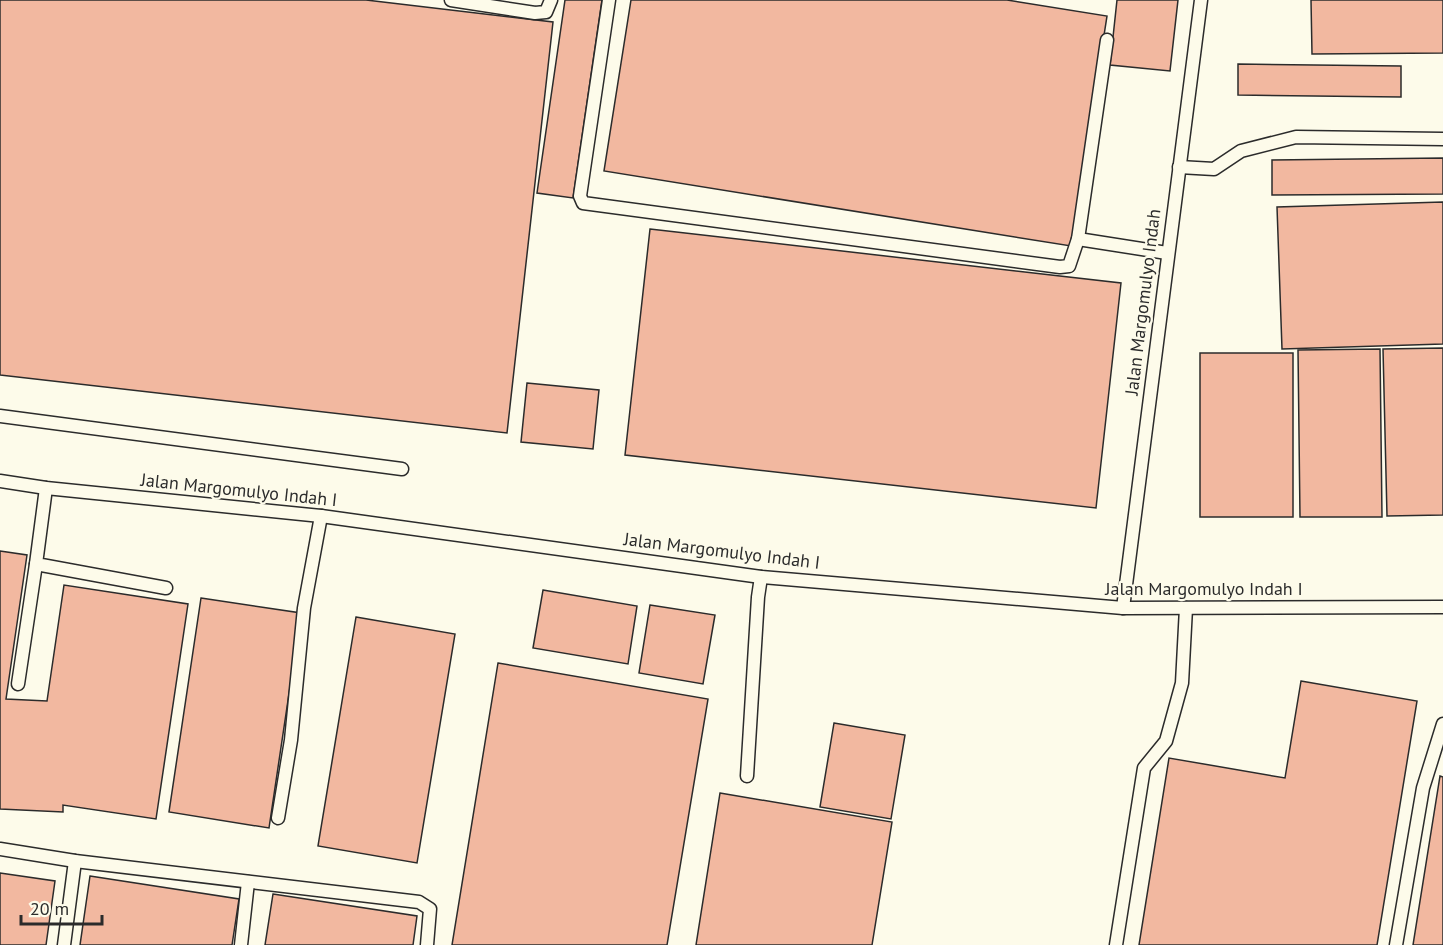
<svg xmlns="http://www.w3.org/2000/svg" width="1443" height="945" font-family="'PT Sans',sans-serif">
  <rect width="100%" height="100%" fill="#fdfbea"/>
  <!-- building -->
  <g fill="#f2b8a0" stroke="#2b2b2b" stroke-width="1.5">
    <polygon points="0,0 366,0 553,22 507,433 0,375"/>
    <polygon points="565,0 602,0 573,198 537,193"/>
    <polygon points="631,0 1007,0 1107,16 1071,246 604,171"/>
    <polygon points="1117,0 1178,0 1170,71 1110,65"/>
    <polygon points="1311,0 1443,0 1443,53 1312,54"/>
    <polygon points="1238,64 1401,66 1401,97 1238,95"/>
    <polygon points="1443,158 1443,194 1272,195 1272,160"/>
    <polygon points="1443,202 1443,344 1282,349 1277,207"/>
    <polygon points="650,229 1121,283 1096,508 625,455"/>
    <polygon points="1443,348 1443,515 1387,516 1383,349"/>
    <polygon points="1380,349 1382,517 1300,517 1298,350"/>
    <rect x="1200" y="353" width="93" height="164"/>
    <polygon points="527,383 599,390 593,449 521,442"/>
    <polygon points="0,551 27,555 6,699 47,701 64,585 188,604 156,819 63,805 63,812 0,809"/>
    <polygon points="543,590 637,606 628,664 533,648"/>
    <polygon points="201,598 301,613 269,828 169,812"/>
    <polygon points="650,605 715,615 703,684 639,673"/>
    <polygon points="356,617 455,634 417,863 318,846"/>
    <polygon points="498,663 708,699 667,945 452,945"/>
    <polygon points="1301,681 1417,701 1377,945 1139,945 1169,758 1285,778"/>
    <polygon points="834,723 905,735 891,819 820,807"/>
    <polygon points="1440,776 1443,777 1443,945 1413,945"/>
    <polygon points="720,793 892,822 872,945 696,945"/>
    <polygon points="0,873 55,881 46,945 0,945"/>
    <polygon points="90,876 239,899 232,945 80,945"/>
    <polygon points="273,894 417,916 413,945 265,945"/>
  </g>
  <g fill="none" stroke-linecap="round" stroke-linejoin="round">
    <!-- service casing -->
    <g stroke="#2b2b2b" stroke-width="15">
      <g id="service">
        <polyline points="451,0 535,13 546,12 551,0"/>
        <polyline points="609,0 580,196 583,203 1060,267 1069,266 1078,239"/>
        <polyline points="1107,40 1078,239 1167,253"/>
        <polyline points="1179,167 1214,169 1241,151 1296,137 1443,139"/>
        <polyline points="0,416 402,469"/>
        <polyline points="0,481 46,488 321,516 761,577 1123,608 1443,607"/>
        <polyline points="46,488 36,564 166,588"/>
        <polyline points="1123,608 1201,0"/>
        <polyline points="18,684 36,564"/>
        <polyline points="747,776 758,597 761,577"/>
        <polyline points="278,818 291,740 304,608 321,516"/>
        <polyline points="0,849 75,861 419,902 430,909 427,945"/>
        <polyline points="64,945 75,861"/>
        <polyline points="241,945 248,882"/>
        <polyline points="1116,945 1144,768 1166,741 1182,683 1186,608"/>
        <polyline points="1396,945 1423,788 1443,724"/>
      </g>
    </g>
    <!-- service -->
    <use href="#service" stroke="#fdfbea" stroke-width="12"/>
  </g>
  <g text-anchor="middle" stroke-width="4.5" stroke-linejoin="round" paint-order="stroke">
    <!-- street labels -->
    <g font-size="18" fill="#2b2b2b" stroke="#fdfbea">
      <text transform="translate(1143 302) rotate(-83)" y="6">Jalan Margomulyo Indah</text>
      <text transform="translate(239 490) rotate(6)" y="6">Jalan Margomulyo Indah I</text>
      <text transform="translate(722 551) rotate(7)" y="6">Jalan Margomulyo Indah I</text>
      <text x="1204" y="595">Jalan Margomulyo Indah I</text>
    </g>
  </g>
  <!-- scale -->
  <path d="M21 915v9h81v-9" fill="none" stroke="#2b2b2b" stroke-width="3"/>
  <text x="30" y="915" font-size="18" fill="#2b2b2b" stroke="#fdfbea" stroke-width="4.5" paint-order="stroke">20 m</text>
</svg>
